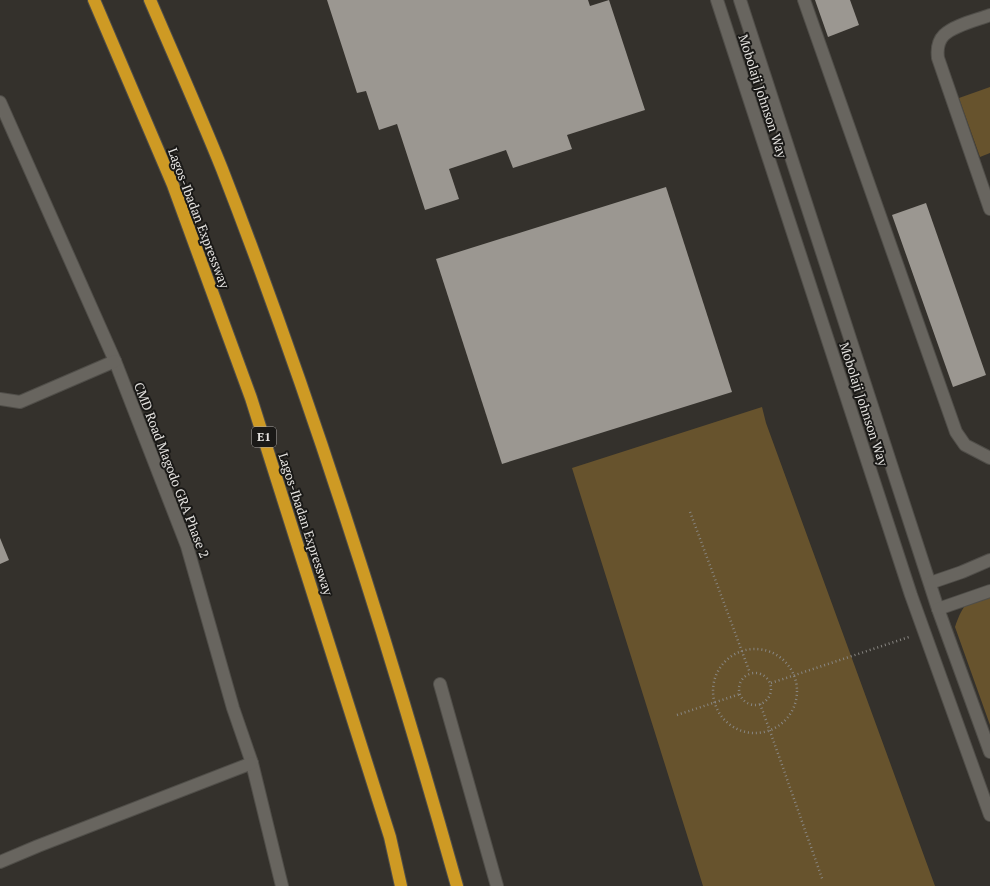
<svg xmlns="http://www.w3.org/2000/svg" width="990" height="886" font-family="'PT Serif',serif">
  <rect width="100%" height="100%" fill="#34312c"/>
  <!-- green -->
  <g fill="#67532d">
    <polygon points="990,87 990,153 980,157 959,98"/>
    <polygon points="762,407 766,423 935,886 703,886 572,468"/>
    <path d="M990 594V725L955 627C964 602 966 602 990 594Z"/>
  </g>
  <!-- building -->
  <g fill="#9b9791">
    <polygon points="327,0 588,0 590,6 609,0 645,110 567,135 572,149 513,168 506,150 449,169 459,199 425,210 397,124 379,130 366,91 357,93"/>
    <polygon points="815,0 850,0 859,25 828,37"/>
    <polygon points="666,187 732,392 502,464 436,259"/>
    <polygon points="926,203 986,375 953,387 892,215"/>
    <polygon points="0,538 9,560 0,564"/>
  </g>
  <g fill="none" stroke-linecap="round" stroke-linejoin="round">
    <!-- minor casing -->
    <g stroke="#504e49" stroke-width="14">
      <g id="minor">
        <polyline points="717,0 911,595 990,815"/>
        <polyline points="740,0 938,609 990,752"/>
        <polyline points="804,0 956,432 965,445 990,458"/>
        <path d="M990 15C977 20 954 25 944 35 938 41 937 50 938 58L990 209"/>
        <polyline points="0,102 115,361 187,546 233,708 252,763 282,886"/>
        <polyline points="0,399 20,402 115,361"/>
        <polyline points="930,583 962,572 990,560"/>
        <polyline points="938,609 990,591"/>
        <polyline points="440,684 497,886"/>
        <polyline points="0,862 38,846 252,763"/>
      </g>
    </g>
    <!-- highway casing -->
    <g stroke="#504e49" stroke-width="14">
      <g id="highway">
        <polyline points="94,0 173,185 251,398 390,837 401,886"/>
        <path d="M150 0C174 56 199 112 222 169 313 403 389 644 457 886"/>
      </g>
    </g>
    <!-- path -->
    <g stroke="#898783" stroke-width="2.5" stroke-dasharray="1 3" stroke-linecap="butt">
      <polyline points="690,512 750,673"/>
      <circle cx="755" cy="691" r="42"/>
      <circle cx="755" cy="689" r="16"/>
      <polyline points="771,683 909,637"/>
      <polyline points="760,704 770,731 823,881"/>
      <polyline points="677,715 740,694"/>
    </g>
    <!-- minor -->
    <use href="#minor" stroke="#68655f" stroke-width="12"/>
    <!-- highway -->
    <use href="#highway" stroke="#ce9a24" stroke-width="12"/>
  </g>
  <g text-anchor="middle" stroke-width="4" stroke-linejoin="round" paint-order="stroke">
    <!-- shield labels -->
    <rect fill="#1a1917" stroke="#a8a6a4" stroke-width="1" x="252" y="427" width="24" height="20" rx="3"/>
    <g font-size="12" font-weight="bold" fill="#e5e3e0">
      <text x="264" y="441">E1</text>
    </g>
    <!-- street labels -->
    <g font-size="13" fill="#e5e3e0" stroke="#1a1917">
      <text transform="translate(763 96) rotate(72)" y="5">Mobolaji Johnson Way</text>
      <text transform="translate(199 218) rotate(69)" y="5">Lagos-Ibadan Expressway</text>
      <text transform="translate(864 404) rotate(72)" y="5">Mobolaji Johnson Way</text>
      <text transform="translate(172 470) rotate(69)" y="5">CMD Road Magodo GRA Phase 2</text>
      <text transform="translate(306 524) rotate(72)" y="5">Lagos-Ibadan Expressway</text>
    </g>
  </g>
</svg>
